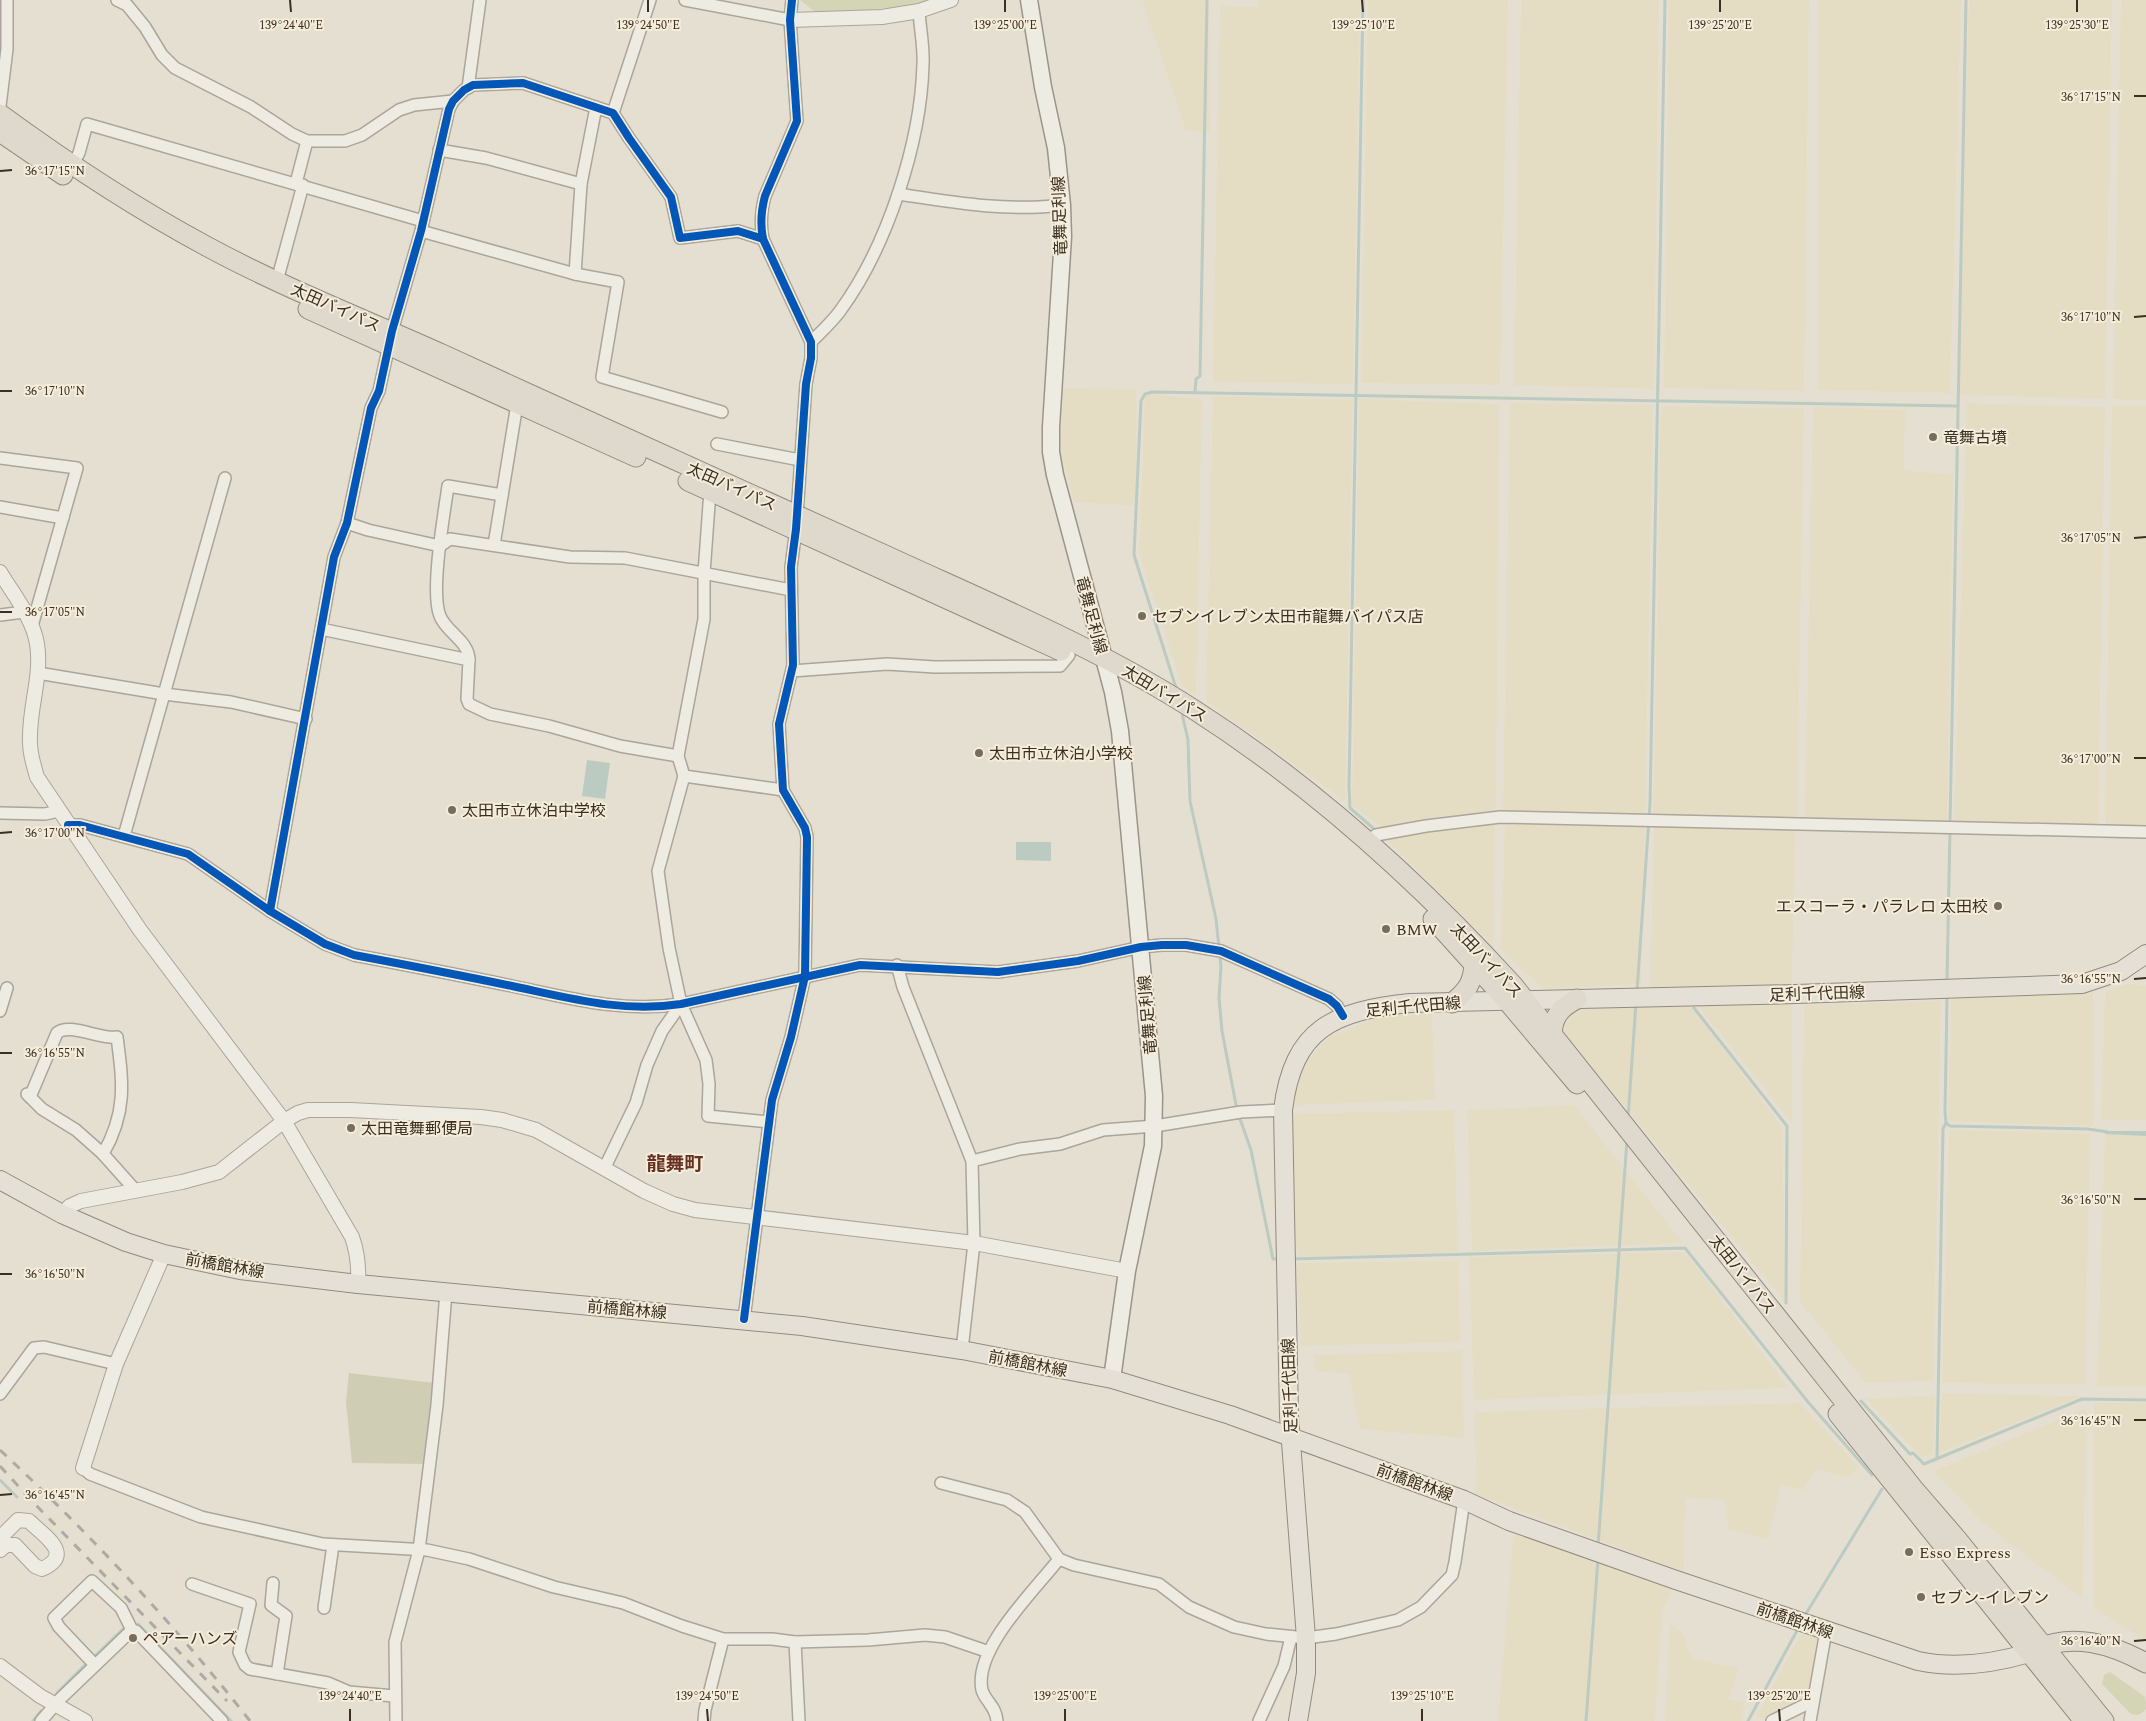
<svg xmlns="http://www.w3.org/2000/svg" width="2146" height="1721" font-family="Spectral,'Noto Sans JP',serif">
  <rect width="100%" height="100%" fill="#e5dfd2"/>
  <!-- farmland -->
  <g fill="#e4ddc4">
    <polygon points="1142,0 1209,0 1210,133 1186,130"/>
    <polygon points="1259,0 1360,0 1353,384 1213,382 1220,6 1259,7"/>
    <polygon points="1368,0 1508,0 1500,385 1361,383"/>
    <polygon points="1521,0 1659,0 1654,389 1514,385"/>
    <polygon points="1669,0 1809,0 1804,391 1664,388"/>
    <polygon points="1819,0 1961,0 1950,393 1818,390"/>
    <polygon points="1969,0 2112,0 2105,399 1957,395"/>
    <polygon points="2121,0 2146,0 2146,400 2113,399"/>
    <polygon points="1063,388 1136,389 1137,506 1074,502 1061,451"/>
    <polygon points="1145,394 1202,399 1196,695 1182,685 1139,554"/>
    <polygon points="1213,396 1353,400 1345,801 1206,701"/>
    <polygon points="1359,399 1499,404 1496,810 1382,828 1352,805"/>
    <polygon points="1510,403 1653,405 1645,814 1503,812"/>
    <polygon points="1967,403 2105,407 2098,827 1954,820"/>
    <polygon points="1661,406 1804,408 1797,818 1653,814"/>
    <polygon points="2112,406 2146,406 2146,826 2105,826"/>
    <polygon points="1813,407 1905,410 1904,471 1953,474 1947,821 1805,817"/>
    <polygon points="1495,822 1493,946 1385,838"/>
    <polygon points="1505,823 1645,826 1641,984 1544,989 1501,951"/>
    <polygon points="1654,826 1795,829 1792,984 1650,989"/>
    <polygon points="2126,984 2146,986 2146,1120 2101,1120 2105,992"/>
    <polygon points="2093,992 2093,1126 1948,1121 1951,999"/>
    <polygon points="1941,1001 1933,1381 1866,1383 1800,1302 1804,1005"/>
    <polygon points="1792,1003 1792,1123 1697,1005"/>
    <polygon points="1691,1006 1782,1127 1786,1303 1562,1030 1561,1020 1567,1010"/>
    <polygon points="1432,1014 1435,1100 1293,1105 1303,1065 1329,1037 1384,1015"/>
    <polygon points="1574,1105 1683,1243 1472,1251 1467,1110"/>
    <polygon points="1454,1110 1458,1252 1297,1257 1290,1114"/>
    <polygon points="1949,1130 2090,1134 2085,1384 1942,1383"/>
    <polygon points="2105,1134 2146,1136 2146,1386 2097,1386"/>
    <polygon points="1682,1252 1687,1255 1789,1388 1474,1400 1469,1257"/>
    <polygon points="1458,1261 1460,1342 1301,1346 1296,1263"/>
    <polygon points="1462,1351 1464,1438 1360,1429 1349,1374 1315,1371 1314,1355"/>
    <polygon points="1942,1393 2082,1396 1939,1453"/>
    <polygon points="1935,1395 1933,1454 1921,1456 1866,1399"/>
    <polygon points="1800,1403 1858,1466 1850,1477 1816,1469 1803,1490 1781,1485 1768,1539 1729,1530 1725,1500 1685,1498 1684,1572 1475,1494 1476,1462 1474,1412"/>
    <polygon points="2094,1403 2146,1403 2146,1641 2094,1607"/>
    <polygon points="2084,1409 2087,1412 2082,1598 1983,1523 1934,1471"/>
    <polygon points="1514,1530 1673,1589 1662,1611 1655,1721 1498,1721"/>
    <polygon points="1670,1624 1686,1636 1686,1648 1694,1659 1739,1668 1728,1699 1744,1702 1742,1721 1665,1721"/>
    <polygon points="1801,1634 1818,1638 1812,1690 1792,1707 1769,1718 1756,1717"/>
  </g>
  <!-- green -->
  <g fill="#d4d5b5">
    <path d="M800 0H932C894 10 854 11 815 12Z"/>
    <path d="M2110 1672 2145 1697 2146 1709C2142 1714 2137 1716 2131 1714L2102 1684 2104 1675Z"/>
  </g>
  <!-- cemetery -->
  <polygon fill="#cfceb5" points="349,1373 435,1383 425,1464 352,1463 346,1402"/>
  <!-- water -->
  <g fill="#bccbc2">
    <polygon points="587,760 610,763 605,799 582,796"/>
    <polygon points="1016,842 1051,842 1051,861 1016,860"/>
    <polygon points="2104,1131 2146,1131 2146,1136 2105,1134"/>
  </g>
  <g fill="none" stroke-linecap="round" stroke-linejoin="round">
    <!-- stream -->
    <g stroke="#bccbc2" stroke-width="3">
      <polyline points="1363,0 1349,786 1350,808 1373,828"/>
      <polyline points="1195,392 1196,379 1200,376 1207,0"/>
      <polyline points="1177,691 1134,555 1141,401 1145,394 1152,392 1957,406"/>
      <polyline points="1181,709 1188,740 1190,801 1216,919 1221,967 1219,998 1222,1031 1237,1110"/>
      <polyline points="1950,824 1966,0"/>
      <polyline points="1947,980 1950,830"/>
      <polyline points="1637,991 1650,804 1665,0"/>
      <polyline points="1947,999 1945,1112 1946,1123 1950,1126 2088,1129 2108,1132"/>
      <polyline points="1694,1008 1787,1126 1786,1303"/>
      <polyline points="1239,1116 1251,1150 1273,1259 1279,1259"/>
      <polyline points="1628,1118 1636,1003"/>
      <polyline points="1291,1259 1685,1248 1808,1402 1872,1475"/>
      <polyline points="1861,1401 1910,1454 1913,1453 1924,1464 2082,1399 2146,1400"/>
      <polyline points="1937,1458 1943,1129 1946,1123"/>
      <polyline points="0,1480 17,1497"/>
      <polyline points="1598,1547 1627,1140"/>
      <polyline points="1804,1617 1882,1489"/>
      <polyline points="138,1624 231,1721"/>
      <polyline points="96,1655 124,1628"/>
      <polyline points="57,1693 86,1664"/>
      <polyline points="33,1721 41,1711"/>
      <polyline points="1586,1721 1598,1559"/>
      <polyline points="1748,1721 1799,1627"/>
    </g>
    <!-- minor casing -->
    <g stroke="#aba59a" stroke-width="14">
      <g id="minor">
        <polyline points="117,0 127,5 145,27 162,55 175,68 251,107 292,134 307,141 345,141 362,135 399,110 414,105 453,101"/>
        <polyline points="685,0 790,20"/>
        <polyline points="468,88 480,0"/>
        <polyline points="0,106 7,49 7,0"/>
        <polyline points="613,113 650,0"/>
        <polyline points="439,150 486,158 581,184"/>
        <polyline points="72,166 79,153 87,124 423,221"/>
        <polyline points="296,183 307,141"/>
        <path d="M898 194C951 202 1008 212 1062 205"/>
        <polyline points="421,231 575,274 618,282 602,377 722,412"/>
        <polyline points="575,274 581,184 596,107"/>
        <polyline points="277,281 303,185"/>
        <path d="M811 342C821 332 832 322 840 311 887 247 921 143 923 64 924 47 920 29 919 11"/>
        <polyline points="717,444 800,460"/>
        <polyline points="0,458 77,468 32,626"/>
        <polyline points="710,491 704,573 704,619 678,756 684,776 783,790"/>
        <polyline points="0,507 63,518"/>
        <polyline points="347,523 368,530 440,546 450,539 570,557 625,558 791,590"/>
        <polyline points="494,545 517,404"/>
        <polyline points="0,615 24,612"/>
        <polyline points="321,629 469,660 467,699 469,704 490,714 549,726 620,746 678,756"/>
        <path d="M469 660C469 641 446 632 440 616 430 592 444 515 448 486L502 495"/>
        <polyline points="792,671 887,664 935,667 1060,666 1069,655"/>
        <polyline points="38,673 164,694 231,702 306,719"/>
        <polyline points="684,776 658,871 669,948 681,1004 706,1060 709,1084 708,1116 769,1122"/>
        <polyline points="0,813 45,814 59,811"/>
        <path d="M68 825H80L188 854 270 911 325 944 354 955C407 965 459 975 512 986 569 998 622 1013 681 1004L860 965 998 972 1078 961 1141 947 1162 945H1186L1221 951 1329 999 1337 1006 1343 1016"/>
        <polyline points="124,836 225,478"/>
        <polyline points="1368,841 1376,835 1426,826 1500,817 2146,832"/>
        <polyline points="270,911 334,557 347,523 371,408 379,391 392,331 421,231 449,109 453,101 464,90 473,85 523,83 613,113 629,138 671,197 680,238 738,231 763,239"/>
        <polyline points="897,965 903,987 972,1161 974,1243 962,1350"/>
        <polyline points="0,1011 7,988"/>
        <polyline points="27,1094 42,1109 76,1130 103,1154 136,1191"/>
        <path d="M30 1097 57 1033C69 1022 101 1040 117 1037 123 1083 127 1112 103 1154"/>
        <polyline points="972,1161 1020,1149 1060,1144 1103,1130 1155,1126 1241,1112 1283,1110"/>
        <polyline points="604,1169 636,1103 647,1065 662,1031 681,1004"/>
        <path d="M744 1319 772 1100 791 1037 805 976 807 837 805 828 783 790 779 724 793 665 791 567 796 529 806 384 811 358V342L763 239C760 224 761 211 765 196L797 121 790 20 792 0"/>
        <polyline points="0,1394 34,1348 44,1347 116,1364"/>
        <polyline points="83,1468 90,1474 201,1517 323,1544 427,1550 469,1559 554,1587 623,1603 682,1626 723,1639 772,1639 795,1642 868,1640 925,1635 945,1637 989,1652"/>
        <polyline points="941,1483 1007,1500 1025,1512 1059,1559 1074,1565 1159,1584 1189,1607 1234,1627 1266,1634 1306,1638 1336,1634 1398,1620 1421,1607 1452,1575 1455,1562 1464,1500"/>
        <polyline points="273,1583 271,1605 286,1616 277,1674"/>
        <polyline points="192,1584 250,1604 239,1652 245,1665 250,1669 328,1683 349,1692 394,1696"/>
        <polyline points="324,1608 333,1545"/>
        <polyline points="795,1642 799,1721"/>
        <polyline points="95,1665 59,1627 54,1618 92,1581 121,1608 132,1630 136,1631 222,1721"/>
        <polyline points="41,1721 60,1699 132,1630"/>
        <polyline points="396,1721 395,1642 419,1550 437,1405 446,1292"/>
        <polyline points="704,1721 705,1710 723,1639"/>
        <path d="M997 1721C996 1706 985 1701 982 1690 973 1649 1036 1589 1059 1559"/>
        <polyline points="1259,1721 1284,1666 1291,1637"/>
        <polyline points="1772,1721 1813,1701"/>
        <polyline points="1810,1721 1826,1631"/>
      </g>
    </g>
    <!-- tertiary casing -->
    <g stroke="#aba59a" stroke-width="16">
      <g id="tertiary">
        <polyline points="790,20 882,17 919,11 951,0"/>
        <path d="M0 572C13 594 33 618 37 644 42 674 30 705 30 736 29 750 33 763 37 777L140 930 284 1121 352 1237C358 1254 359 1267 358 1284"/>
        <polyline points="62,1214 70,1206 81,1201 182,1182 219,1172 284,1121 298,1113 308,1110 351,1110 481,1117 502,1120 536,1130 644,1191 673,1204 695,1210 974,1243 1127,1271"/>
        <polyline points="83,1468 116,1364 164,1254"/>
        <path d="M0 1538 18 1520 29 1521C44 1536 75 1554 42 1569L35 1566 15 1545H6L0 1550"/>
        <polyline points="0,1666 40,1696 85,1721"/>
      </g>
    </g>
    <!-- secondary casing -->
    <g stroke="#9b948a" stroke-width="19">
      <polyline id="secondary" points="1029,0 1043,87 1056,148 1062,205 1063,237 1051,427 1051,452 1055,475 1113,692 1120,731 1154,1096 1153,1146 1127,1271 1112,1379"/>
    </g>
    <!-- primary casing -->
    <g stroke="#918a81" stroke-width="20">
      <g id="primary">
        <path d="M0 1180 62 1214 126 1242 164 1254 240 1270 358 1284 802 1326 962 1350 1112 1379 1230 1415 1464 1500 1509 1521 1676 1580 1918 1661C1956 1669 1992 1664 2029 1653"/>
        <path d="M1298 1721 1306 1673V1638L1289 1416 1283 1110C1293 1028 1334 1011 1410 1003L1796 994 2082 984 2121 971 2146 954"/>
      </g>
    </g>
    <!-- trunk casing -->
    <g stroke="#918a81" stroke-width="21">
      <g id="trunk">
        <path d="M0 114C67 163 135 208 208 247 284 288 364 319 442 354 589 422 737 487 885 555 987 602 1098 648 1193 709 1312 785 1418 881 1513 985L1913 1488 1957 1539 2104 1721"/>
        <polyline points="0,132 63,175"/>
        <polyline points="308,309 636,457"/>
        <polyline points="688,481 1061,651"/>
        <polyline points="1433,919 1507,1001 1577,1084"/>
        <path d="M1452 1003C1467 991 1473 983 1474 964"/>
        <path d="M1552 1034C1553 1016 1561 1007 1577 999"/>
        <polyline points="1838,1414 2084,1721"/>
        <path d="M2034 1650C2073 1632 2111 1644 2146 1663"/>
      </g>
    </g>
    <!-- minor -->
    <use href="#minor" stroke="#eeebe3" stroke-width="11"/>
    <!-- tertiary -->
    <use href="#tertiary" stroke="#eeebe3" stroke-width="14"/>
    <!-- secondary -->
    <use href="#secondary" stroke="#eeebe3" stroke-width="16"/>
    <!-- primary -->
    <use href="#primary" stroke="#e5e0d5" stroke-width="18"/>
    <!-- trunk -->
    <use href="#trunk" stroke="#dfd8cc" stroke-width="19"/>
    <!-- rail -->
    <g stroke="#aea9a3" stroke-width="3" stroke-dasharray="9 9" stroke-linecap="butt">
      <path d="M0 1450C90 1534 174 1624 250 1721"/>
      <polyline points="0,1466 30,1499 227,1701"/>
    </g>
    <!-- cycleway casing -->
    <g stroke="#f5edda" stroke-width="11">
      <g id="cycleway">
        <path d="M68 825H80L188 854 270 911 325 944 354 955C407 965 459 975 512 986 569 998 622 1013 681 1004L860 965 998 972 1078 961 1141 947 1162 945H1186L1221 951 1329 999 1337 1006 1343 1016"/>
        <polyline points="270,911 334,557 347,523 371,408 379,391 392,331 421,231 449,109 453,101 464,90 473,85 523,83 613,113 629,138 671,197 680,238 738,231 763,239"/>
        <path d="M744 1319 772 1100 791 1037 805 976 807 837 805 828 783 790 779 724 793 665 791 567 796 529 806 384 811 358V342L763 239C760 224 761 211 765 196L797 121 790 20 792 0"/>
      </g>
    </g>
    <!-- cycleway -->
    <use href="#cycleway" stroke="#0057b8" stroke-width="8"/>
  </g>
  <!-- ticks -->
  <path fill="none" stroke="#3b2e22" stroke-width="2" d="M290 0 291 12M648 0V12M1005 0V12M1362 0 1363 12M1720 0V12M2077 0V12M2134 96H2146M0 171 12 170M2134 317 2146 316M0 391H12M2134 538 2146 537M0 612H12M2134 758H2146M0 833 12 832M2134 979 2146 978M0 1053H12M2134 1199H2146M0 1274H12M2134 1420H2146M0 1495 12 1494M2134 1641 2146 1640M350 1709V1721M707 1709 708 1721M1065 1709V1721M1422 1709V1721M1779 1709 1780 1721"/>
  <!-- markers -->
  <g fill="#766c60" stroke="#f5edda" stroke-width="2">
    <circle cx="1933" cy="437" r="5"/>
    <circle cx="1142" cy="616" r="5"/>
    <circle cx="979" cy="753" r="5"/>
    <circle cx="452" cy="810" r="5"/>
    <circle cx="1998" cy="906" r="5"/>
    <circle cx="1386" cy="929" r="5"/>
    <circle cx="351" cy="1128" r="5"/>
    <circle cx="1909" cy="1552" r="5"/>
    <circle cx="1921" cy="1597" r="5"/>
    <circle cx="133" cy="1638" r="5"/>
  </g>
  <g text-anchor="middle" stroke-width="4" stroke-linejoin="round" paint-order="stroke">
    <!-- street labels -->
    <g font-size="16" fill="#3b2e22" stroke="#f5edda">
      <text transform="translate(1059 216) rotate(-92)" y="6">竜舞足利線</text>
      <text transform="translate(336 307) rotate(24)" y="6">太田バイパス</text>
      <text transform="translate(732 486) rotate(24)" y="6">太田バイパス</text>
      <text transform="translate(1092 615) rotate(75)" y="6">竜舞足利線</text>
      <text transform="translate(1165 693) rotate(31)" y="6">太田バイパス</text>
      <text transform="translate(1487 960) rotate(47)" y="6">太田バイパス</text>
      <text transform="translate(1817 993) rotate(-2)" y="6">足利千代田線</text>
      <text transform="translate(1413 1006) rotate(-5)" y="6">足利千代田線</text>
      <text transform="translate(1147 1015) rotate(-95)" y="6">竜舞足利線</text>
      <text transform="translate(225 1265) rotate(10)" y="6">前橋館林線</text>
      <text transform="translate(1743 1274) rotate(52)" y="6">太田バイパス</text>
      <text transform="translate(627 1309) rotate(5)" y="6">前橋館林線</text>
      <text transform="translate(1028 1363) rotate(11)" y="6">前橋館林線</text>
      <text transform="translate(1289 1386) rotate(-92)" y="6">足利千代田線</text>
      <text transform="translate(1415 1482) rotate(20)" y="6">前橋館林線</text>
      <text transform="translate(1795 1620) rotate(19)" y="6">前橋館林線</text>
    </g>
    <!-- poi labels -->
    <g font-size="16" fill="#3b2e22" stroke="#f5edda" text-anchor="start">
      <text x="1943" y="443">竜舞古墳</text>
      <text x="1152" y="622">セブンイレブン太田市龍舞バイパス店</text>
      <text x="989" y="759">太田市立休泊小学校</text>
      <text x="462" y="816">太田市立休泊中学校</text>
      <text x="1988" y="912" text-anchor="end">エスコーラ・パラレロ 太田校</text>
      <text x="1396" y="935">BMW</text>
      <text x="361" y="1134">太田竜舞郵便局</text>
      <text x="1919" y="1558">Esso Express</text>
      <text x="1931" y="1603">セブン-イレブン</text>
      <text x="143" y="1644">ペアーハンズ</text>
    </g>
    <!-- quarter labels -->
    <g font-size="19" font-weight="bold" fill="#663023" stroke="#f5edda">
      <text x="675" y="1170">龍舞町</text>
    </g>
  </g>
  <g font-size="12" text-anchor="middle" fill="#3b2e22" stroke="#f5edda" stroke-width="4" stroke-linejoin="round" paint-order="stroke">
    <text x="291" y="29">139°24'40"E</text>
    <text x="648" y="29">139°24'50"E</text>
    <text x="1005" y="29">139°25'00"E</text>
    <text x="1363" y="29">139°25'10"E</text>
    <text x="1720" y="29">139°25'20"E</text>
    <text x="2077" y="29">139°25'30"E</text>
    <text x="2091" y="101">36°17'15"N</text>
    <text x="55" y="175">36°17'15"N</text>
    <text x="2091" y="321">36°17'10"N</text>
    <text x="55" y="395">36°17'10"N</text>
    <text x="2091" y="542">36°17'05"N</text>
    <text x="55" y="616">36°17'05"N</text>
    <text x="2091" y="763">36°17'00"N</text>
    <text x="55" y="837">36°17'00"N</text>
    <text x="2091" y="983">36°16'55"N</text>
    <text x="55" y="1057">36°16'55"N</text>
    <text x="2091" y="1204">36°16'50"N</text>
    <text x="55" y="1278">36°16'50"N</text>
    <text x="2091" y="1425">36°16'45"N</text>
    <text x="55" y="1499">36°16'45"N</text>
    <text x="2091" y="1645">36°16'40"N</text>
    <text x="350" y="1700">139°24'40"E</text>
    <text x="707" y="1700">139°24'50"E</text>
    <text x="1065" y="1700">139°25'00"E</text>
    <text x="1422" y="1700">139°25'10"E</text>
    <text x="1779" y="1700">139°25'20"E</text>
  </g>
</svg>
